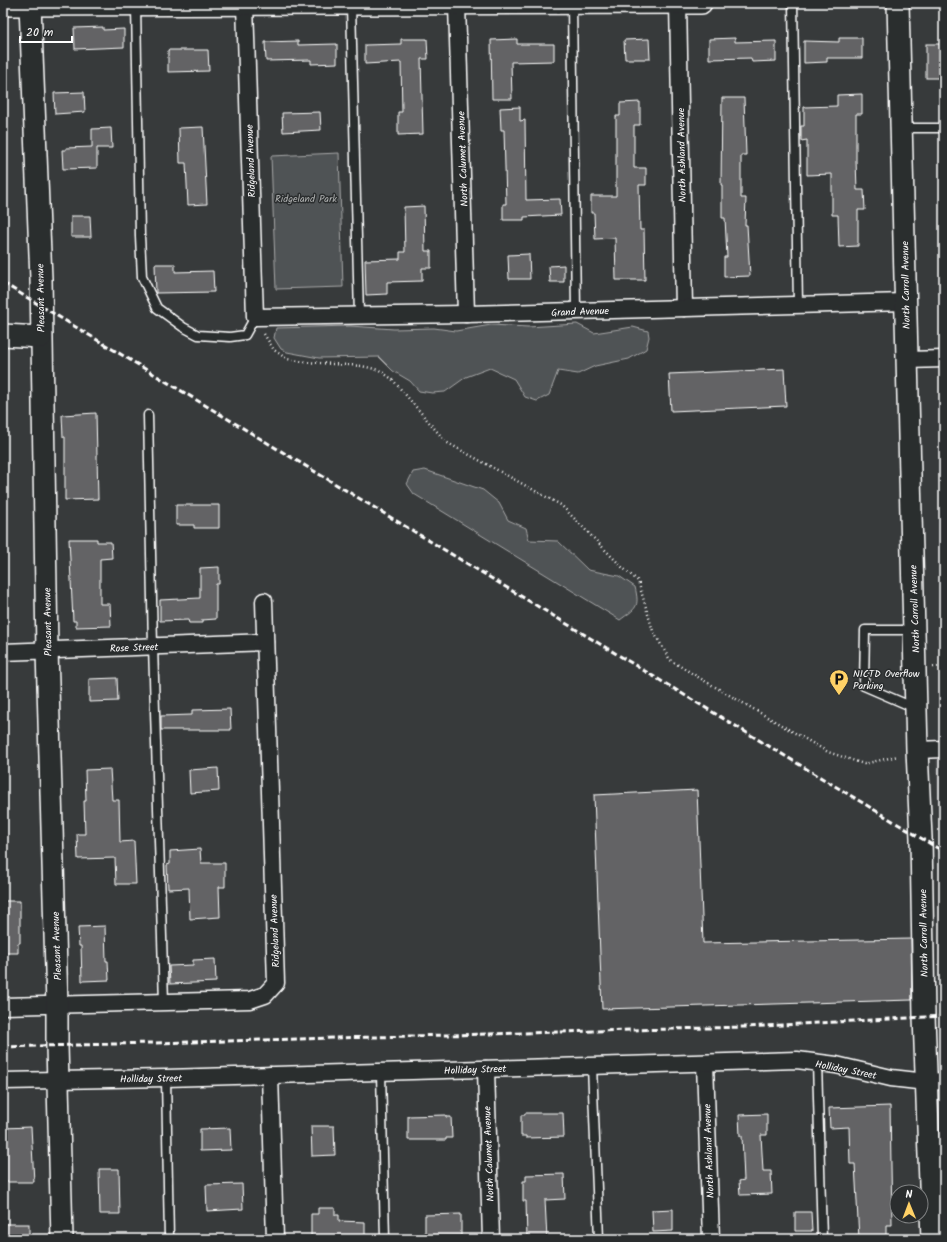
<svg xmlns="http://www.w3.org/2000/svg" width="947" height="1242" font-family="Kalam,sans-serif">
  <rect width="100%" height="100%" fill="#373a3b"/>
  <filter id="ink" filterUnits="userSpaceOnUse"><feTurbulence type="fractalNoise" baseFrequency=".025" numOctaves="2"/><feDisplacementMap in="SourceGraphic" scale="8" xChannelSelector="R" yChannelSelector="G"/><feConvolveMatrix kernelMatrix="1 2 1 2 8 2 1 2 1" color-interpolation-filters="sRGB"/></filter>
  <g filter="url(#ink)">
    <!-- built -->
    <polygon fill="#444748" points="936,760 944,760 944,989"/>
    <!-- green -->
    <g fill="#505354" stroke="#a8a9aa">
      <polygon points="339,153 343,287 276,289 271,156"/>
      <polygon points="577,324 594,333 633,327 648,331 649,337 646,349 629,359 595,366 578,374 558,371 549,395 537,401 525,397 514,379 490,368 466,377 445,392 432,393 419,391 410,381 393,371 379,357 319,358 287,352 281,349 274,338 276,328 350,326 394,329 434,328 456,331 491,325 528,327"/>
      <path d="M425 470 483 490 499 503 508 520 526 528 529 540 558 541 588 570 619 576 635 587C640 608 636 608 620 620L414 494 407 484 413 472Z"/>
    </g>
    <!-- building -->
    <g fill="#636465" stroke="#fff">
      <polygon points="103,27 103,30 124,29 124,47 75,49 74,28"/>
      <polygon points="735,38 735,42 776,41 776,61 752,62 751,58 709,59 709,39"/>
      <polygon points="839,38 862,38 862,58 827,58 827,62 804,63 804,41 839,42"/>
      <polygon points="401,39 427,39 428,59 421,59 423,134 398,135 398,112 402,112 401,62 365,64 365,45 401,44"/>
      <polygon points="517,39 517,44 554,44 554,61 511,62 512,99 492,99 491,40"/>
      <polygon points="649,39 650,59 625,59 624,40"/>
      <polygon points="298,41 298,45 337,44 337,63 311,64 311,60 266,61 265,42"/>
      <rect x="926" y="44" width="18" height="34"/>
      <polygon points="168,50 208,50 209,71 168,72"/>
      <polygon points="84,92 85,112 55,114 54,93"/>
      <polygon points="862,94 862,114 856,114 856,160 857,190 864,190 865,210 858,210 858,246 839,247 838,215 832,215 832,174 807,175 807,140 801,141 801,126 804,126 804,107 837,106 837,95"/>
      <polygon points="722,98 744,98 746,155 741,155 741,198 746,198 745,225 747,225 750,276 724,277 724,257 727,257 725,218 722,218 722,185 721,185"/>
      <polygon points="640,102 640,125 634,125 634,168 646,168 646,185 639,185 640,230 644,230 645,280 616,280 615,238 595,239 594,213 591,213 591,196 616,196 616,116 620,116 620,103"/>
      <polygon points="520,107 520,121 525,120 526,200 560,199 561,215 524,217 524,220 503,220 503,204 506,204 504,130 501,130 500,108"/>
      <polygon points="320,112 321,130 283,132 282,113"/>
      <polygon points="203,127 207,204 188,205 186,163 180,163 179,128"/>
      <polygon points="111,128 112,148 97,148 97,168 63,169 62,150 66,150 66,148 92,147 92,129"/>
      <polygon points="424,206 425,251 431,251 431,268 422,268 422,281 387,282 387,294 366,295 365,260 400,259 400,252 405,252 404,207"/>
      <polygon points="71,216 90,216 91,237 71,237"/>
      <polygon points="529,254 530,279 509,279 508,255"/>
      <polygon points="155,264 175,264 175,272 213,271 214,292 156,293"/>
      <polygon points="564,265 564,282 550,282 549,266"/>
      <polygon points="784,369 786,406 671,411 669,374"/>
      <polygon points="96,413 98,499 65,500 65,437 63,437 62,415"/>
      <polygon points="176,505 219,505 219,528 194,528 194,525 176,525"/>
      <polygon points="69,539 97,539 97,542 111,542 112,558 100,559 100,604 110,604 111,626 76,627 76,621 73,621"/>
      <polygon points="219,567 219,584 216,584 216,619 202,620 202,623 189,623 188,620 160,621 160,600 200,598 200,568"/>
      <polygon points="117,678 118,701 89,702 89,679"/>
      <polygon points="230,709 231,730 161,730 161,716 192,715 192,710"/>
      <polygon points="218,768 219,791 190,793 189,770"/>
      <polygon points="110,769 112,800 119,800 120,842 134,841 136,884 116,884 115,858 78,859 77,834 85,834 84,801 86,801 85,770"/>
      <polygon points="697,790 703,943 911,939 912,1000 602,1009 594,795"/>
      <polygon points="200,849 201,863 225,863 225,887 219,887 220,917 190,919 189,888 168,889 167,865 170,864 170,851"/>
      <polygon points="3,901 20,901 20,943 18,943 18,953 3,953"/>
      <polygon points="105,926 106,961 108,961 109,980 82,981 81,946 79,946 78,927"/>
      <polygon points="215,959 216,982 170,984 169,966 193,965 193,960"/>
      <polygon points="890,1106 892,1225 886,1225 886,1239 859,1239 855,1164 850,1164 849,1127 830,1128 829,1108"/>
      <polygon points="525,1113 563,1113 564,1137 526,1138 526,1136 521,1136 521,1115 525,1115"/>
      <polygon points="767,1114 767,1135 761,1135 763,1171 771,1171 772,1194 740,1195 739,1181 744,1180 742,1136 740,1136 739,1115"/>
      <polygon points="446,1115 446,1117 451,1117 452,1138 446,1138 446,1140 408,1140 408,1116"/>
      <polygon points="311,1126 334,1126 335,1155 312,1156"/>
      <polygon points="31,1127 34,1182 3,1182 3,1128"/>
      <polygon points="230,1128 231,1150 200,1151 200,1129"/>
      <polygon points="99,1169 119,1169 120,1214 100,1214"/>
      <polygon points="564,1174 565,1199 545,1200 547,1239 527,1239 526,1201 523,1201 523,1181 526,1181 526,1175"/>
      <polygon points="242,1184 243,1209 207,1211 206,1185"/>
      <polygon points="318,1208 335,1208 335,1215 339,1215 339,1221 365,1222 365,1239 311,1239 311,1214 318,1214"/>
      <polygon points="673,1209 673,1231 653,1232 652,1210"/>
      <polygon points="795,1212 811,1212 812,1231 795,1231"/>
      <polygon points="461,1214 461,1236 425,1237 425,1215"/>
      <rect x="3" y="1224" width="26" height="15"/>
    </g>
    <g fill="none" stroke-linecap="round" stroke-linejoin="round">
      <!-- service casing -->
      <g stroke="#fff" stroke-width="11">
        <g id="service">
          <polyline points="793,3 798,305"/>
          <polyline points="572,4 576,311"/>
          <polyline points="136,5 140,236 142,277 157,308 183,327 198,335 230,337 245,335 255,317"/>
          <polyline points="351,5 359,316"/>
          <polyline points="902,128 944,128"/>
          <polyline points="148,415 153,646 164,1002"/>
          <polyline points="913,630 865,630 864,686 915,708"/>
          <polyline points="817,1062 822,1239"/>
          <polyline points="592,1066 599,1239"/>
          <polyline points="381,1072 385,1239"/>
          <polyline points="166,1078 169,1239"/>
        </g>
      </g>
      <!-- minor casing -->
      <g stroke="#fff" stroke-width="19">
        <g id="minor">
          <polyline points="678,3 684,308"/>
          <polyline points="457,4 466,314"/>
          <polyline points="245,5 255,317 466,314 906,302"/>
          <polyline points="907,360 944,359"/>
          <polyline points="3,652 265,642"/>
          <polyline points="917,750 944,749"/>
          <polyline points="3,1006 250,1000 265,995 276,983 264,601"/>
          <polyline points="705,1063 711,1239"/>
          <polyline points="486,1069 491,1239"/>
          <polyline points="270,1075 275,1239"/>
          <polyline points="3,1081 166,1078 797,1060 836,1065 891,1078 926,1082 944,1081"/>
        </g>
      </g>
      <!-- tertiary casing -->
      <g stroke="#fff" stroke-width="24">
        <g id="tertiary">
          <polyline points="898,3 917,750 921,838 924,1016 932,1239"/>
          <polyline points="3,5 701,3"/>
          <polyline points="30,5 41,279 47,650 57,1005 57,1045 62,1239"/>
          <polyline points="3,335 41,337"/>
        </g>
      </g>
      <!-- path -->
      <g stroke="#fff" stroke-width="2.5" stroke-dasharray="1 3" stroke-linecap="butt">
        <polyline points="264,334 274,350 287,359 305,362 362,366 379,370 392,379 446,442 561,505 622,567 638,581 653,631 670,660 703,680 828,752 864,764 898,756"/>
        <polyline points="933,667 944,666"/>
      </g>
      <!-- service -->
      <use href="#service" stroke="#2a2d2e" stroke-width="8"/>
      <!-- minor -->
      <use href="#minor" stroke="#2a2d2e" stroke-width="16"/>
      <!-- tertiary -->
      <use href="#tertiary" stroke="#2a2d2e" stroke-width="21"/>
      <!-- rail -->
      <g stroke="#fff" stroke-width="3" stroke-dasharray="6 3" stroke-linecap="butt">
        <polyline points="3,283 944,852"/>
        <polyline points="3,1047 745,1027 944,1016"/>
      </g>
    </g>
  </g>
  <!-- icons -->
  <defs>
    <g id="parking-pin" transform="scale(1)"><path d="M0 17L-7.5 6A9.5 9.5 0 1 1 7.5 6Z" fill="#ffd166" stroke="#2a2d2e"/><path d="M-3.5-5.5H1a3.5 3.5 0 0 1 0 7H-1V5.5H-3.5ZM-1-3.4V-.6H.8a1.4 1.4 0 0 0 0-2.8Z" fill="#111"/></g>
  </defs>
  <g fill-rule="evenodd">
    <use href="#parking-pin" x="839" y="679"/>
  </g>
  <g text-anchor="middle" stroke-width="3" stroke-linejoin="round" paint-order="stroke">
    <!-- street labels -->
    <g font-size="10" fill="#fff" stroke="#2a2d2e">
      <text transform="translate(681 155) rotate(-91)" y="4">North Ashland Avenue</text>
      <text transform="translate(462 159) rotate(-92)" y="4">North Calumet Avenue</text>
      <text transform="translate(250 161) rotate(-92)" y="4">Ridgeland Avenue</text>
      <text transform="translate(905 285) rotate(-91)" y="4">North Carroll Avenue</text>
      <text transform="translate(40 298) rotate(-91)" y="4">Pleasant Avenue</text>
      <text transform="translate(580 311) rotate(-2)" y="4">Grand Avenue</text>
      <text transform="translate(914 609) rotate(-92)" y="4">North Carroll Avenue</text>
      <text transform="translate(47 622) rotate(-91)" y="4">Pleasant Avenue</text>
      <text transform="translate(134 647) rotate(-2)" y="4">Rose Street</text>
      <text transform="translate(274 931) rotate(-92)" y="4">Ridgeland Avenue</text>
      <text transform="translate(923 933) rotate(-91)" y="4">North Carroll Avenue</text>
      <text transform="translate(56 946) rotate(-92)" y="4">Pleasant Avenue</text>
      <text transform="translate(475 1069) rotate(-2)" y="4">Holliday Street</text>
      <text transform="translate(846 1069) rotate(11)" y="4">Holliday Street</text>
      <text transform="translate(151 1078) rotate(-1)" y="4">Holliday Street</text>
      <text transform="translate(708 1151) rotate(-92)" y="4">North Ashland Avenue</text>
      <text transform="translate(488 1154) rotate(-92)" y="4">North Calumet Avenue</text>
    </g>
    <!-- park labels -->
    <g font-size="10" fill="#b0b2b2" stroke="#2a2d2e">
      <text x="306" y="202">Ridgeland Park</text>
    </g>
    <!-- poi labels -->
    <g font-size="10" fill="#fff" stroke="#2a2d2e" text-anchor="start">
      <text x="853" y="677">NICTD Overflow<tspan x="853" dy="12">Parking</tspan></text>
    </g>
  </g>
  <!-- margin -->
  <rect width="947" height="1242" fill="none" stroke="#2a2d2e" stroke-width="16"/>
  <rect x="8" y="8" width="931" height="1226" fill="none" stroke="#fff" stroke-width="1.5" filter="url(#ink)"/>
  <!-- north arrow -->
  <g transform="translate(909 1204) rotate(359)"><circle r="19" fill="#2a2d2e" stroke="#7f8182"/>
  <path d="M0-3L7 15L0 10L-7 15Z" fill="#ffd166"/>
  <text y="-6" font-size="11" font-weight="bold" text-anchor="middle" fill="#ffffff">N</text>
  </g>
  <!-- scale -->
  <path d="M20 36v6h52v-6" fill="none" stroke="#ffffff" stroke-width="2"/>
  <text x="26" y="36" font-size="12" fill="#ffffff" stroke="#2a2d2e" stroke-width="3" paint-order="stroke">20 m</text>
</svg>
